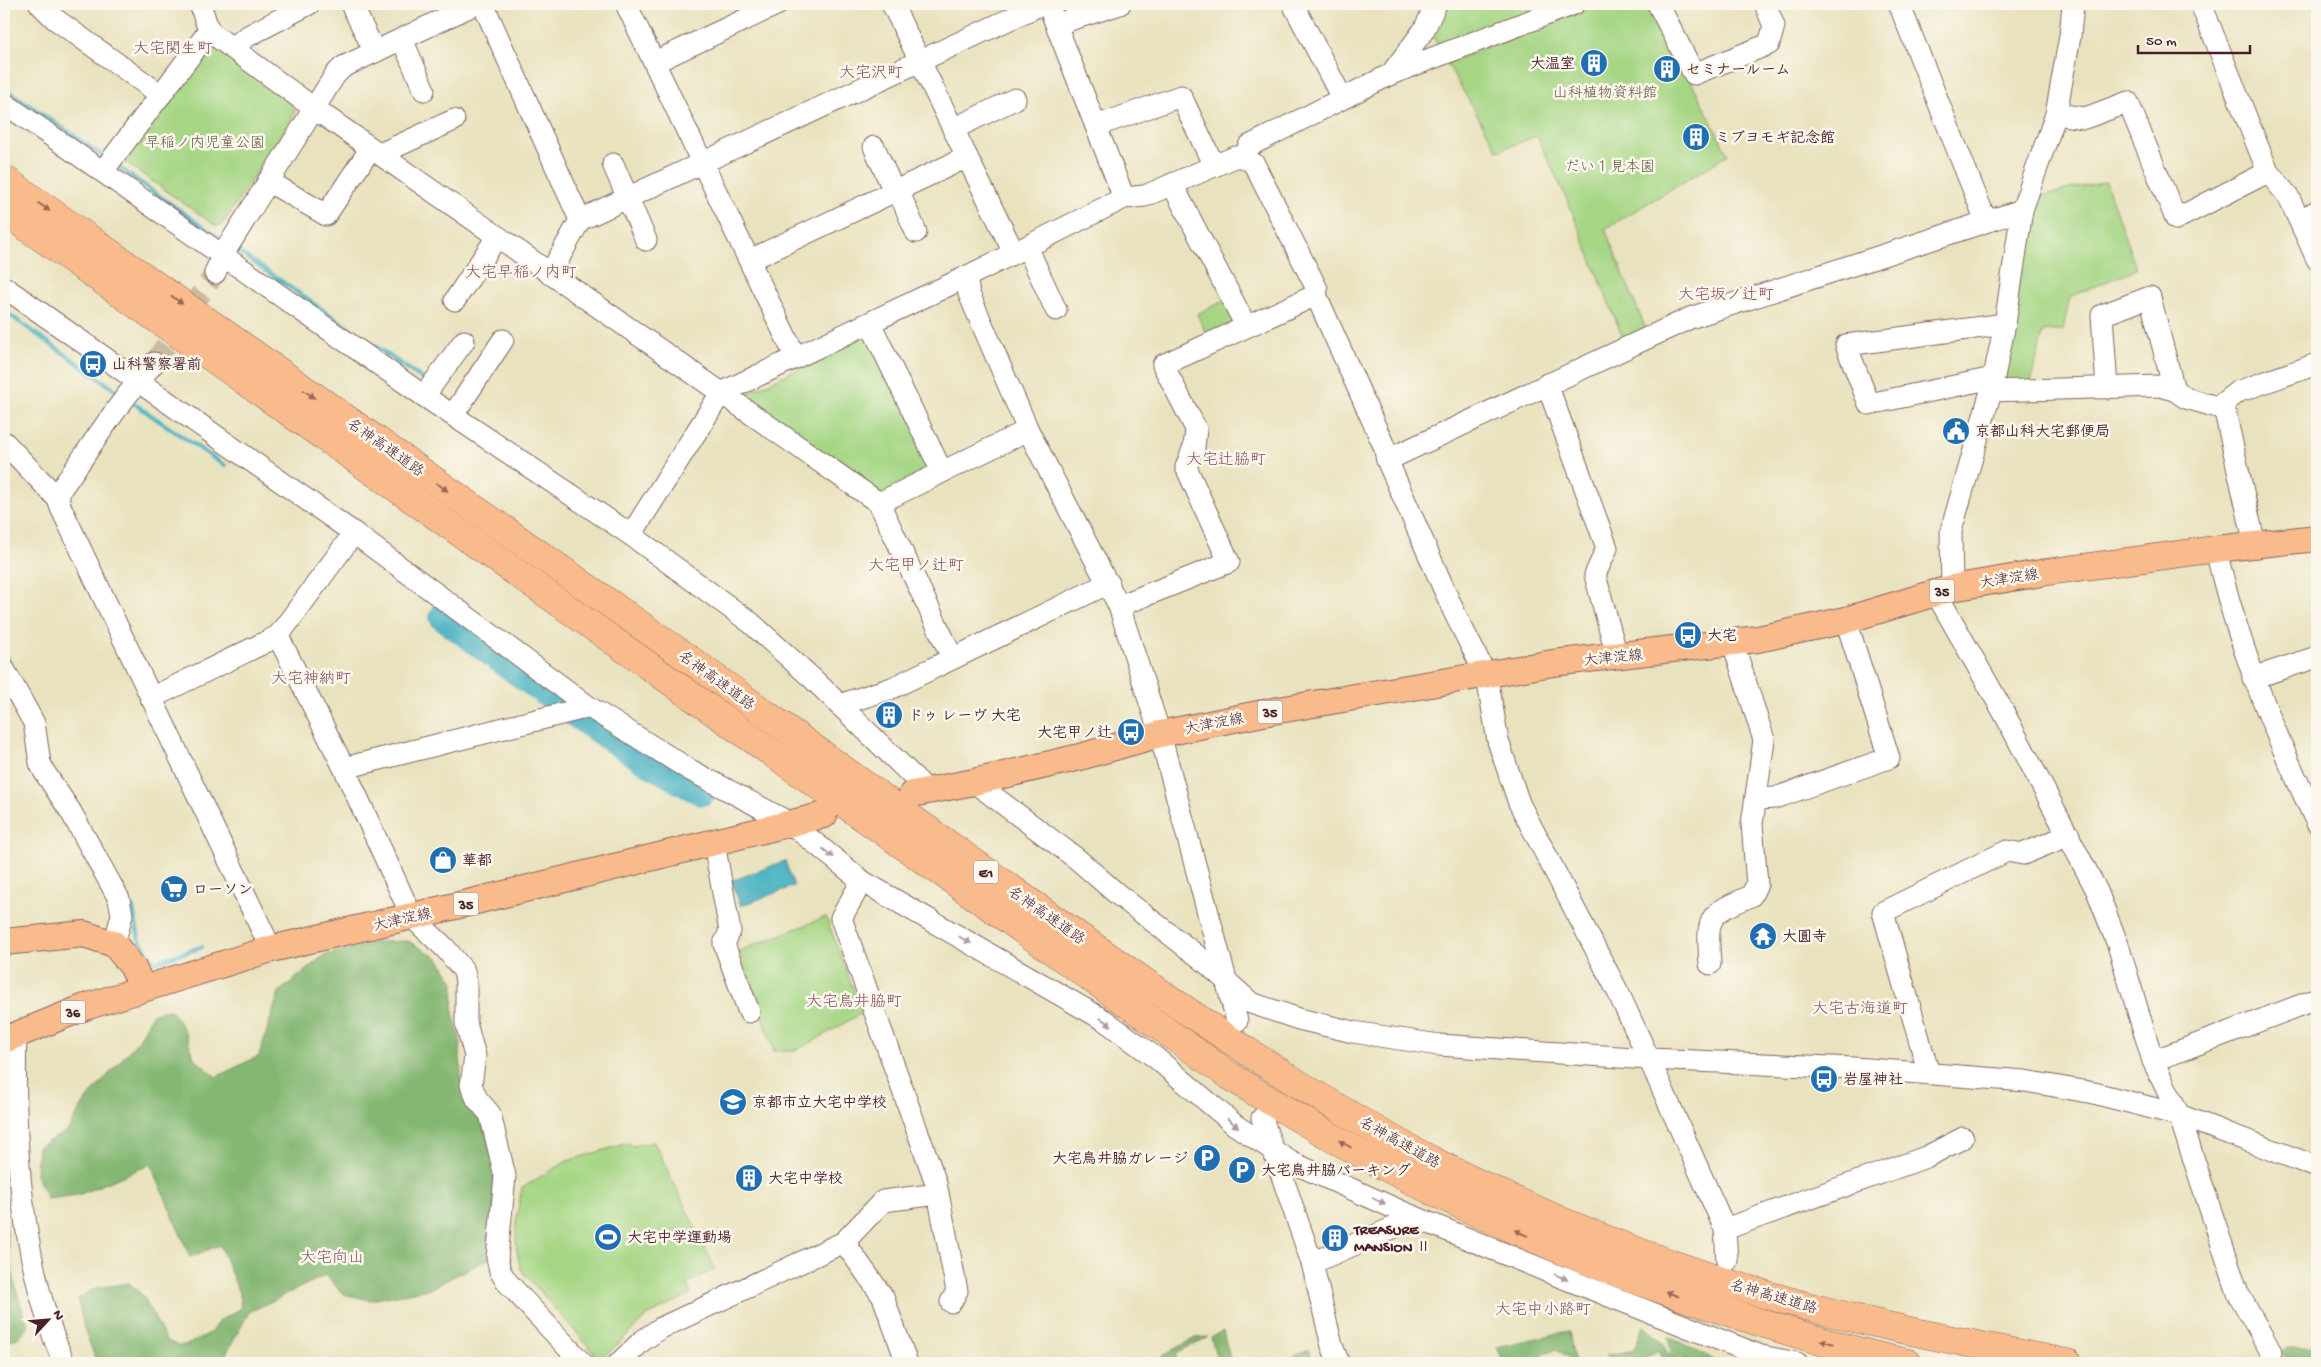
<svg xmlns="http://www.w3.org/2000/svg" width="2321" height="1367" font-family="'Gochi Hand','Klee One',sans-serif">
  <rect width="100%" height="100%" fill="#fbf7ec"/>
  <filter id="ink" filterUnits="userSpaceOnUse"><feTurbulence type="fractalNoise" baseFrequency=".02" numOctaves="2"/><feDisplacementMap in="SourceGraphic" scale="10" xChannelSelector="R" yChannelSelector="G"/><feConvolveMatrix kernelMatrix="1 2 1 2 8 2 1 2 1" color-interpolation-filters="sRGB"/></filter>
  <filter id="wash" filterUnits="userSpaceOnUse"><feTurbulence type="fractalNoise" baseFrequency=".0096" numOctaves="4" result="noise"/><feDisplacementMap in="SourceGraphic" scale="20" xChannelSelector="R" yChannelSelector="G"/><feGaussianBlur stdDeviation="1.12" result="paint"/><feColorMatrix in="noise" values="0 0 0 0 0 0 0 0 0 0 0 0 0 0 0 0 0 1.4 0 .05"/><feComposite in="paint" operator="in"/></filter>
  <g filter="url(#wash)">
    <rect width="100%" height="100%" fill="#e9e2be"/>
    <!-- green -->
    <g fill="#a6d684" stroke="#787a58">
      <polygon points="1443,4 1546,4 1440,49 1430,32"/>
      <polygon points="1597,4 1653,4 1728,155 1605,229 1649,337 1627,348 1569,204 1537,136 1498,151 1447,63"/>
      <polygon points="210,45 293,104 295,113 222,225 216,226 125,162 124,155"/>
      <polygon points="2106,182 2136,269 2070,297 2063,330 2043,332 2030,386 2003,388 2030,200 2069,189"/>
      <polygon points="1224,301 1234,322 1209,340 1197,314"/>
      <polygon points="863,337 875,341 934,465 883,497 746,403 746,394"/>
      <polygon points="826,917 862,1013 805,1046 793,1051 774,1051 739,951"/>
      <path d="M654 1142 715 1269 687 1283 691 1294 647 1316 605 1356H597L522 1271C512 1243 516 1216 522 1188L567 1161 628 1143 632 1146Z"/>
    </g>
    <!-- forest -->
    <g fill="#84b772" stroke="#676b4e">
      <polygon points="408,941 438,958 454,982 453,1012 460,1040 461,1080 482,1121 497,1172 490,1258 429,1289 370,1300 343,1294 326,1275 249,1312 223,1360 216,1363 97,1363 84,1328 78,1299 96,1288 129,1283 143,1296 166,1340 178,1346 189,1344 210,1333 219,1321 240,1309 241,1298 220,1245 190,1257 151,1164 78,1195 47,1199 36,1174 38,1147 67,1131 86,1100 139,1040 153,1013 171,1010 185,1032 194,1058 216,1077 259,1056 279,992 323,956 376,942"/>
      <path d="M4 1190C6 1235 10 1284 29 1326L18 1338 4 1342Z"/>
      <path d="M1643 1326 1662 1342 1668 1354 1671 1353 1668 1337 1705 1354 1717 1363H1693L1681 1358 1664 1362 1658 1350C1639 1360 1624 1367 1605 1356L1634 1350Z"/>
      <polygon points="1223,1331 1231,1363 1218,1363 1211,1337"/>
      <polygon points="1569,1331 1574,1361 1556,1349 1543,1353 1539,1363 1504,1363 1497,1347"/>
      <polygon points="1208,1337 1176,1353 1177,1363 1164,1363 1163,1356 1195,1338"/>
      <polygon points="2317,1346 2317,1359 2286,1359 2281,1352 2287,1347"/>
      <polygon points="1309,1350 1312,1357 1297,1363 1279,1363"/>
    </g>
    <!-- water -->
    <polygon fill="#44b0c1" stroke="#476876" points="785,861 794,886 741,906 731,881"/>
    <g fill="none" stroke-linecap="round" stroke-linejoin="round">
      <!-- stream -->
      <g stroke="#44b0c1" stroke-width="4.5">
        <polyline points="4,88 106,158"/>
        <polyline points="114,164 224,242"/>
        <polyline points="233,248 427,382"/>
        <polyline points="4,311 121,394"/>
        <polyline points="129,400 225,466"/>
        <polyline points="4,654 9,662"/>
        <polyline points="128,899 133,909 139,939 155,962 202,947"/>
      </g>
      <!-- river -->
      <path stroke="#44b0c1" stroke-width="28" d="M443 617C527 678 610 745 702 792"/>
    </g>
  </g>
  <g filter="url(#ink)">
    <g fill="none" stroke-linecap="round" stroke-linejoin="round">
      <!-- minor-tunnel -->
      <polyline stroke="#c9bba1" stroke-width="21" stroke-dasharray="21 11" stroke-linecap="butt" points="154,363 215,273"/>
      <!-- minor casing -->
      <g stroke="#82635e" stroke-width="23">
        <g id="minor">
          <polyline points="40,4 55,19 161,95"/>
          <polyline points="200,4 209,31 315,109 879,503 1028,430"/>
          <polyline points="351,4 375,52"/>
          <polyline points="483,4 580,220"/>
          <polyline points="626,4 796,358"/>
          <polyline points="892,4 1014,253"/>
          <polyline points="1048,4 1124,198"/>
          <polyline points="1293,4 1342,98"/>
          <polyline points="1658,4 1694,74 1769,44 1774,26 1765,4"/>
          <polyline points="1899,4 1986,221"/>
          <polyline points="2201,4 2268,172 2288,196 2317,259"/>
          <polyline points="1057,24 1120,4"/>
          <polyline points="402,39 424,90"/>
          <polyline points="233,48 246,37 309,4"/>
          <polyline points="655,62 778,4"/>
          <polyline points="1391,74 1424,30 1436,4"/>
          <polyline points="4,103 424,396 631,535 751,623 813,679 927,790"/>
          <polyline points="2056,114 2085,118 2128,102 2176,219 2268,172"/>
          <polyline points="1096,126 1181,96 1214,166"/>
          <polyline points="953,129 1015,99"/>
          <polyline points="874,147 894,191"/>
          <polyline points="380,154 454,120"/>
          <polyline points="1244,157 1254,164 1317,289 1316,295 1384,446 1387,460 1455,614 1487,677 1498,741 1519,803 1618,992 1649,1059 1725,1229 1727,1261"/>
          <polyline points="613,164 646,240"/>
          <polyline points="103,171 209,31"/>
          <polyline points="268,181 326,215 371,148"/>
          <polyline points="1172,184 1246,326"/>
          <polyline points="898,190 916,232"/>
          <polyline points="2300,220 2317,211"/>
          <polyline points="1027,247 1056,310"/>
          <polyline points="750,260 967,157"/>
          <polyline points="215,273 222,256 335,75 343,67 475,4"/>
          <polyline points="550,274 580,220 1042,4"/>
          <polyline points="966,277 969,294 1028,430 1119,606 1160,734 1237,1021"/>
          <polyline points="4,287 354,533 589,707 690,770 790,823 862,881 1104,1020 1156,1058 1235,1125 1291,1162 1405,1213 1551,1273 1761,1356 1797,1363"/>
          <polyline points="455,300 497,237"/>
          <polyline points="870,323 942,472"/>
          <path d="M154 363C119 401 91 447 61 489L58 499 61 508 271 949"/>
          <polyline points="1993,378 1869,404 1846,345 2005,324"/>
          <polyline points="1547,384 1607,548 1595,575 1617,656"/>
          <polyline points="2107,388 2102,315 2150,297 2174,390"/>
          <polyline points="1991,391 2160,386 2174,390 2186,398 2224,409"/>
          <polyline points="424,396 464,341"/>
          <polyline points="453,415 503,340"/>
          <polyline points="4,442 58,499"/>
          <polyline points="1387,460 1690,318 2022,210"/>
          <polyline points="879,503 952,657"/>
          <polyline points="631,535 721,393 966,277 1124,198 1145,196 1235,157 1244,157 1249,146 1391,74 1574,4"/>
          <polyline points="2255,545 2223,403 2237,392 2317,364"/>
          <path d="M2216 549C2237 645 2275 735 2317 823"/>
          <polyline points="1952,588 1951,531 1991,391 2005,324 2022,210 2056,114 2070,36 2073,4"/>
          <polyline points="1936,593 2003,711 2097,891 2118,945 2153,1061 2179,1115 2238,1293 2271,1352"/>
          <polyline points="1119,606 1229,562 1186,467 1194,447 1196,429 1163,365 1316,295"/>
          <polyline points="278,636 344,768 412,917 445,948 464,971 466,981 466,1023 475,1056 471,1085 477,1099 490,1114 505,1176 497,1258 500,1271 507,1282 582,1363"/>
          <polyline points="4,669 34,723 40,763 45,773 71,812 119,899 122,915 114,944"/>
          <polyline points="2253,678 2317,657"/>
          <polyline points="151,698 278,636 354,533"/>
          <polyline points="839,705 892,688 1109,583"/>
          <polyline points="344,768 589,707"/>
          <polyline points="974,782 1077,859 1116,893 1203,960 1251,1003 1299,1019 1353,1032 1439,1045 1649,1059 1854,1068 2025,1081 2094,1093 2179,1115 2317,1167"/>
          <polyline points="1758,799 1775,798 1889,758 1846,620"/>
          <polyline points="714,843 730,931 724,944 749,1012"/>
          <polyline points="862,881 841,918 936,1183 957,1291 951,1302"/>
          <path d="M1710 964C1707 916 1706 915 1751 896L1757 884 1752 824 1764 740 1733 643"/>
          <path d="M16 1034C13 1140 21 1265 64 1363"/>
          <polyline points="2153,1061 2317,999"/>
          <polyline points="1929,1074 1883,912 2007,851 2023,854 2069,835"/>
          <polyline points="1262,1118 1312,1263 1332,1346 1339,1363"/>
          <polyline points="1725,1229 1926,1157 1963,1138"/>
          <polyline points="844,1242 883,1297 907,1363"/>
          <polyline points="1312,1263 1397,1226 1405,1213"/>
          <polyline points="619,1363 642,1341 661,1328 844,1242 883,1201 938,1194"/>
        </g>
      </g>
      <!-- major casing -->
      <g stroke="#82635e" stroke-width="28">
        <g id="major">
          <polyline points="912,794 974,782 1080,757 1160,734 1273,711 1553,663 1758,639 1846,620 1952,588 2047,572 2216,549 2317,538"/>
          <polyline points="4,942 84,934 114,944 132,966 143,988"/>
          <polyline points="4,1040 85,1007 271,949 468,903 824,815"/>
        </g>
      </g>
      <!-- highway casing -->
      <g stroke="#82635e" stroke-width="29">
        <g id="highway">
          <path d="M4 179C234 341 466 501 696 664 830 760 964 857 1100 951 1209 1027 1318 1102 1437 1163 1526 1208 1621 1248 1716 1279 1830 1317 1950 1340 2068 1363"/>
          <path d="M4 211 1230 1076C1388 1177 1558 1258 1737 1315 1793 1333 1850 1351 1908 1363"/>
        </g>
      </g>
      <!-- minor -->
      <use href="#minor" stroke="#fff" stroke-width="21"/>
      <!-- major -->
      <use href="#major" stroke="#fabb8c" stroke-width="26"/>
      <!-- highway -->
      <use href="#highway" stroke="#fabb8c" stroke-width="28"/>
    </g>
    <!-- one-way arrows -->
    <defs><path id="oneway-solid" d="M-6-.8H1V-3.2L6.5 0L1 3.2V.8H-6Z" transform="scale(1.25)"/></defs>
    <g fill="#996557">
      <use href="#oneway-solid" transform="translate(44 207) rotate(35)"/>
      <use href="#oneway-solid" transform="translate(177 300) rotate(35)"/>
      <use href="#oneway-solid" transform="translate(309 394) rotate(35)"/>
      <use href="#oneway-solid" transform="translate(442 487) rotate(35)"/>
      <use href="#oneway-solid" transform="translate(1345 1144) rotate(-150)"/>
      <use href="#oneway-solid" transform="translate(1521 1233) rotate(-156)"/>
      <use href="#oneway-solid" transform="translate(1672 1294) rotate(-159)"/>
      <use href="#oneway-solid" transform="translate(1827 1342) rotate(-166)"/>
    </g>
    <g fill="#ae9aa0">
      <use href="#oneway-solid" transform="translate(828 853) rotate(39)"/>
      <use href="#oneway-solid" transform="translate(965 940) rotate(30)"/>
      <use href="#oneway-solid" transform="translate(1106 1022) rotate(34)"/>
      <use href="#oneway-solid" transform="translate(1233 1123) rotate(38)"/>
      <use href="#oneway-solid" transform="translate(1379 1201) rotate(24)"/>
      <use href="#oneway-solid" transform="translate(1561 1277) rotate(22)"/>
    </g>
  </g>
  <!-- icons -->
  <defs>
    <g id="building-disc" transform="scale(1.4375)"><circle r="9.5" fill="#1f6fb2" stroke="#fbf7ec"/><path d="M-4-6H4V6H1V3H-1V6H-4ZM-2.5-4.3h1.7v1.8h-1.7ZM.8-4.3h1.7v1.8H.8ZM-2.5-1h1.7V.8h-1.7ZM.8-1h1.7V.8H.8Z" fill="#fff"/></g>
    <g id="bus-disc" transform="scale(1.4375)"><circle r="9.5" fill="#1f6fb2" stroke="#fbf7ec"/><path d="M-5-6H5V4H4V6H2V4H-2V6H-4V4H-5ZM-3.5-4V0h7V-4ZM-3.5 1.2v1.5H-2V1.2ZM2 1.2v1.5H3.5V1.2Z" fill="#fff"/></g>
    <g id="civic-disc" transform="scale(1.4375)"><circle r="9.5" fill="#1f6fb2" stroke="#fbf7ec"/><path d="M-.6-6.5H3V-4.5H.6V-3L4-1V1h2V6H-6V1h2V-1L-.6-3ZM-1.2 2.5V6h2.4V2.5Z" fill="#fff"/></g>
    <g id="shop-disc" transform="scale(1.4375)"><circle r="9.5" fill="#1f6fb2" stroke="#fbf7ec"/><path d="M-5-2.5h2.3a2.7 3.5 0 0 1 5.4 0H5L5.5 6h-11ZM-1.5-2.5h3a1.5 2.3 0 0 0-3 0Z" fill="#fff"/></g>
    <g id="supermarket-disc" transform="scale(1.4375)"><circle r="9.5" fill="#1f6fb2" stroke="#fbf7ec"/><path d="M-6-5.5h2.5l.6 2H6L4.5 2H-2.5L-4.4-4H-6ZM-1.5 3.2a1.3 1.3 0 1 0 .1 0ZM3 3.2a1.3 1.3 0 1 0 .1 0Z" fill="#fff"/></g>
    <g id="temple-disc" transform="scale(1.4375)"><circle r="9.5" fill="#1f6fb2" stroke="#fbf7ec"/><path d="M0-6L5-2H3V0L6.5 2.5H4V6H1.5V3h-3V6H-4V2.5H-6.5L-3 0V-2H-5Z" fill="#fff"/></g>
    <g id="school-disc" transform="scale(1.4375)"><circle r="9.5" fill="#1f6fb2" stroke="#fbf7ec"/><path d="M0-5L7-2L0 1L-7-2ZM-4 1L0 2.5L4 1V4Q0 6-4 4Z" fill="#fff"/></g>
    <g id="parking-disc" transform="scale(1.4375)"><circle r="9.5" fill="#1f6fb2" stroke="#fbf7ec"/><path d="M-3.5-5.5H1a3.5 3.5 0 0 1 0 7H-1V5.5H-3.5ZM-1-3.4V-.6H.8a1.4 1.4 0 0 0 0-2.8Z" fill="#fff"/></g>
    <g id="stadium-disc" transform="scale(1.4375)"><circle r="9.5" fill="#1f6fb2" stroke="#fbf7ec"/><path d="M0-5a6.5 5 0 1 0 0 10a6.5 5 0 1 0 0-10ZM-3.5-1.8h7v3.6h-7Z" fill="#fff"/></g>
  </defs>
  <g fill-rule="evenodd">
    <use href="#building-disc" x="1594" y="63"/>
    <use href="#building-disc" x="1667" y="69"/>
    <use href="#building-disc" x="1696" y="137"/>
    <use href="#bus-disc" x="93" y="364"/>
    <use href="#civic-disc" x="1956" y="431"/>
    <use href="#bus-disc" x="1688" y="635"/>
    <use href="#building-disc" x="889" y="715"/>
    <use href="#bus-disc" x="1131" y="732"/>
    <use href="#shop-disc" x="443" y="860"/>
    <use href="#supermarket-disc" x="174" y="889"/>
    <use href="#temple-disc" x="1763" y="936"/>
    <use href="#bus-disc" x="1824" y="1079"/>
    <use href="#school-disc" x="733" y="1102"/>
    <use href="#parking-disc" x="1207" y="1158"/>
    <use href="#parking-disc" x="1242" y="1170"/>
    <use href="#building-disc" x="749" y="1178"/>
    <use href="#stadium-disc" x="608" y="1237"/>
    <use href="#building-disc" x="1335" y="1238"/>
  </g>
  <g text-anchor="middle" stroke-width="5" stroke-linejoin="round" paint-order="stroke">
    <!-- shield labels -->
    <g fill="#fbf7ec" stroke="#7f6065" stroke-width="1">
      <rect x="1929.5" y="579.5" width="25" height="23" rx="4"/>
      <rect x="1257.5" y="700.5" width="25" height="23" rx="4"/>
      <rect x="973.5" y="860.5" width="25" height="23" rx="4"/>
      <rect x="453.5" y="892.5" width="25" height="23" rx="4"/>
      <rect x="60.5" y="1000.5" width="25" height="23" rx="4"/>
    </g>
    <g font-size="14" font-weight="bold" fill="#4a1f2b">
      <text x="1942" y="596">35</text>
      <text x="1270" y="717">35</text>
      <text x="986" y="877">E1</text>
      <text x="466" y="909">35</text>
      <text x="73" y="1017">36</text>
    </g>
    <!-- poi labels -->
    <g font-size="15" font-weight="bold" fill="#4a1f2b" stroke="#fbf7ec" text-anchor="start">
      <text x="1575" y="68" text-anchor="end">大温室</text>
      <text x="1686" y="74">セミナールーム</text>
      <text x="1715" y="142">ミブヨモギ記念館</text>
      <text x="112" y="369">山科警察署前</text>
      <text x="1975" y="436">京都山科大宅郵便局</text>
      <text x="1707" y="640">大宅</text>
      <text x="908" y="720">ドゥ レーヴ 大宅</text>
      <text x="1112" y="737" text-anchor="end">大宅甲ノ辻</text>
      <text x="462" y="865">華都</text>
      <text x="193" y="894">ローソン</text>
      <text x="1782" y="941">大圓寺</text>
      <text x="1843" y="1084">岩屋神社</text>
      <text x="752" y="1107">京都市立大宅中学校</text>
      <text x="1188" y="1163" text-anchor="end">大宅鳥井脇ガレージ</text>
      <text x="1261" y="1175">大宅鳥井脇パーキング</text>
      <text x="768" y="1183">大宅中学校</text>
      <text x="1354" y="1234">TREASURE<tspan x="1354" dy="17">MANSION Ⅱ</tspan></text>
      <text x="627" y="1242">大宅中学運動場</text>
    </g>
    <!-- park labels -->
    <g font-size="15" fill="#665646" stroke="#fbf7ec">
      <text x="1605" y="97">山科植物資料館</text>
      <text x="205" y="147">早稲ノ内児童公園</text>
      <text x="1610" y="171">だい１見本園</text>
    </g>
    <!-- street labels -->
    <g font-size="15" fill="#4a1f2b" stroke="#fbf7ec">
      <text transform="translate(386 447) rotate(35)" y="5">名神高速道路</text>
      <text transform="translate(2009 578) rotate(-9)" y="5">大津淀線</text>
      <text transform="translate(1613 657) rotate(-6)" y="5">大津淀線</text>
      <text transform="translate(717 680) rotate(36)" y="5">名神高速道路</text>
      <text transform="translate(1214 723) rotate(-11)" y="5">大津淀線</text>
      <text transform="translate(1047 915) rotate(35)" y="5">名神高速道路</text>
      <text transform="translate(402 919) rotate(-13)" y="5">大津淀線</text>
      <text transform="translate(1400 1142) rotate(29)" y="5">名神高速道路</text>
      <text transform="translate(1774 1296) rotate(16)" y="5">名神高速道路</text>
    </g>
    <!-- neighbourhood labels -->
    <g font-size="16" fill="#864e63" stroke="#fbf7ec">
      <text x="173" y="53">大宅関生町</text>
      <text x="871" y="77">大宅沢町</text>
      <text x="521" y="277">大宅早稲ノ内町</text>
      <text x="1726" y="299">大宅坂ノ辻町</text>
      <text x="1226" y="464">大宅辻脇町</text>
      <text x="916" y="570">大宅甲ノ辻町</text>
      <text x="311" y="683">大宅神納町</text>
      <text x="854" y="1006">大宅鳥井脇町</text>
      <text x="1860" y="1013">大宅古海道町</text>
      <text x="332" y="1262">大宅向山</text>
      <text x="1543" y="1314">大宅中小路町</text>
    </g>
  </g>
  <!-- margin -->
  <rect width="2321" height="1367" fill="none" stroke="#fbf7ec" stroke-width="20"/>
  <!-- north arrow -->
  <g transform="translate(48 1320) rotate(64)" stroke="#fbf7ec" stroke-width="4" paint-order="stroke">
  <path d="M0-4L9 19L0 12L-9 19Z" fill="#4a1f2b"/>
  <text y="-8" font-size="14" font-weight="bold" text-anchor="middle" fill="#4a1f2b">N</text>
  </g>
  <!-- scale -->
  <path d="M2138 45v8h112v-8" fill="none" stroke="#4a1f2b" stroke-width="2.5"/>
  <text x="2146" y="45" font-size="15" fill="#4a1f2b" stroke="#fbf7ec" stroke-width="4" paint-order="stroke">50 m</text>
</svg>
